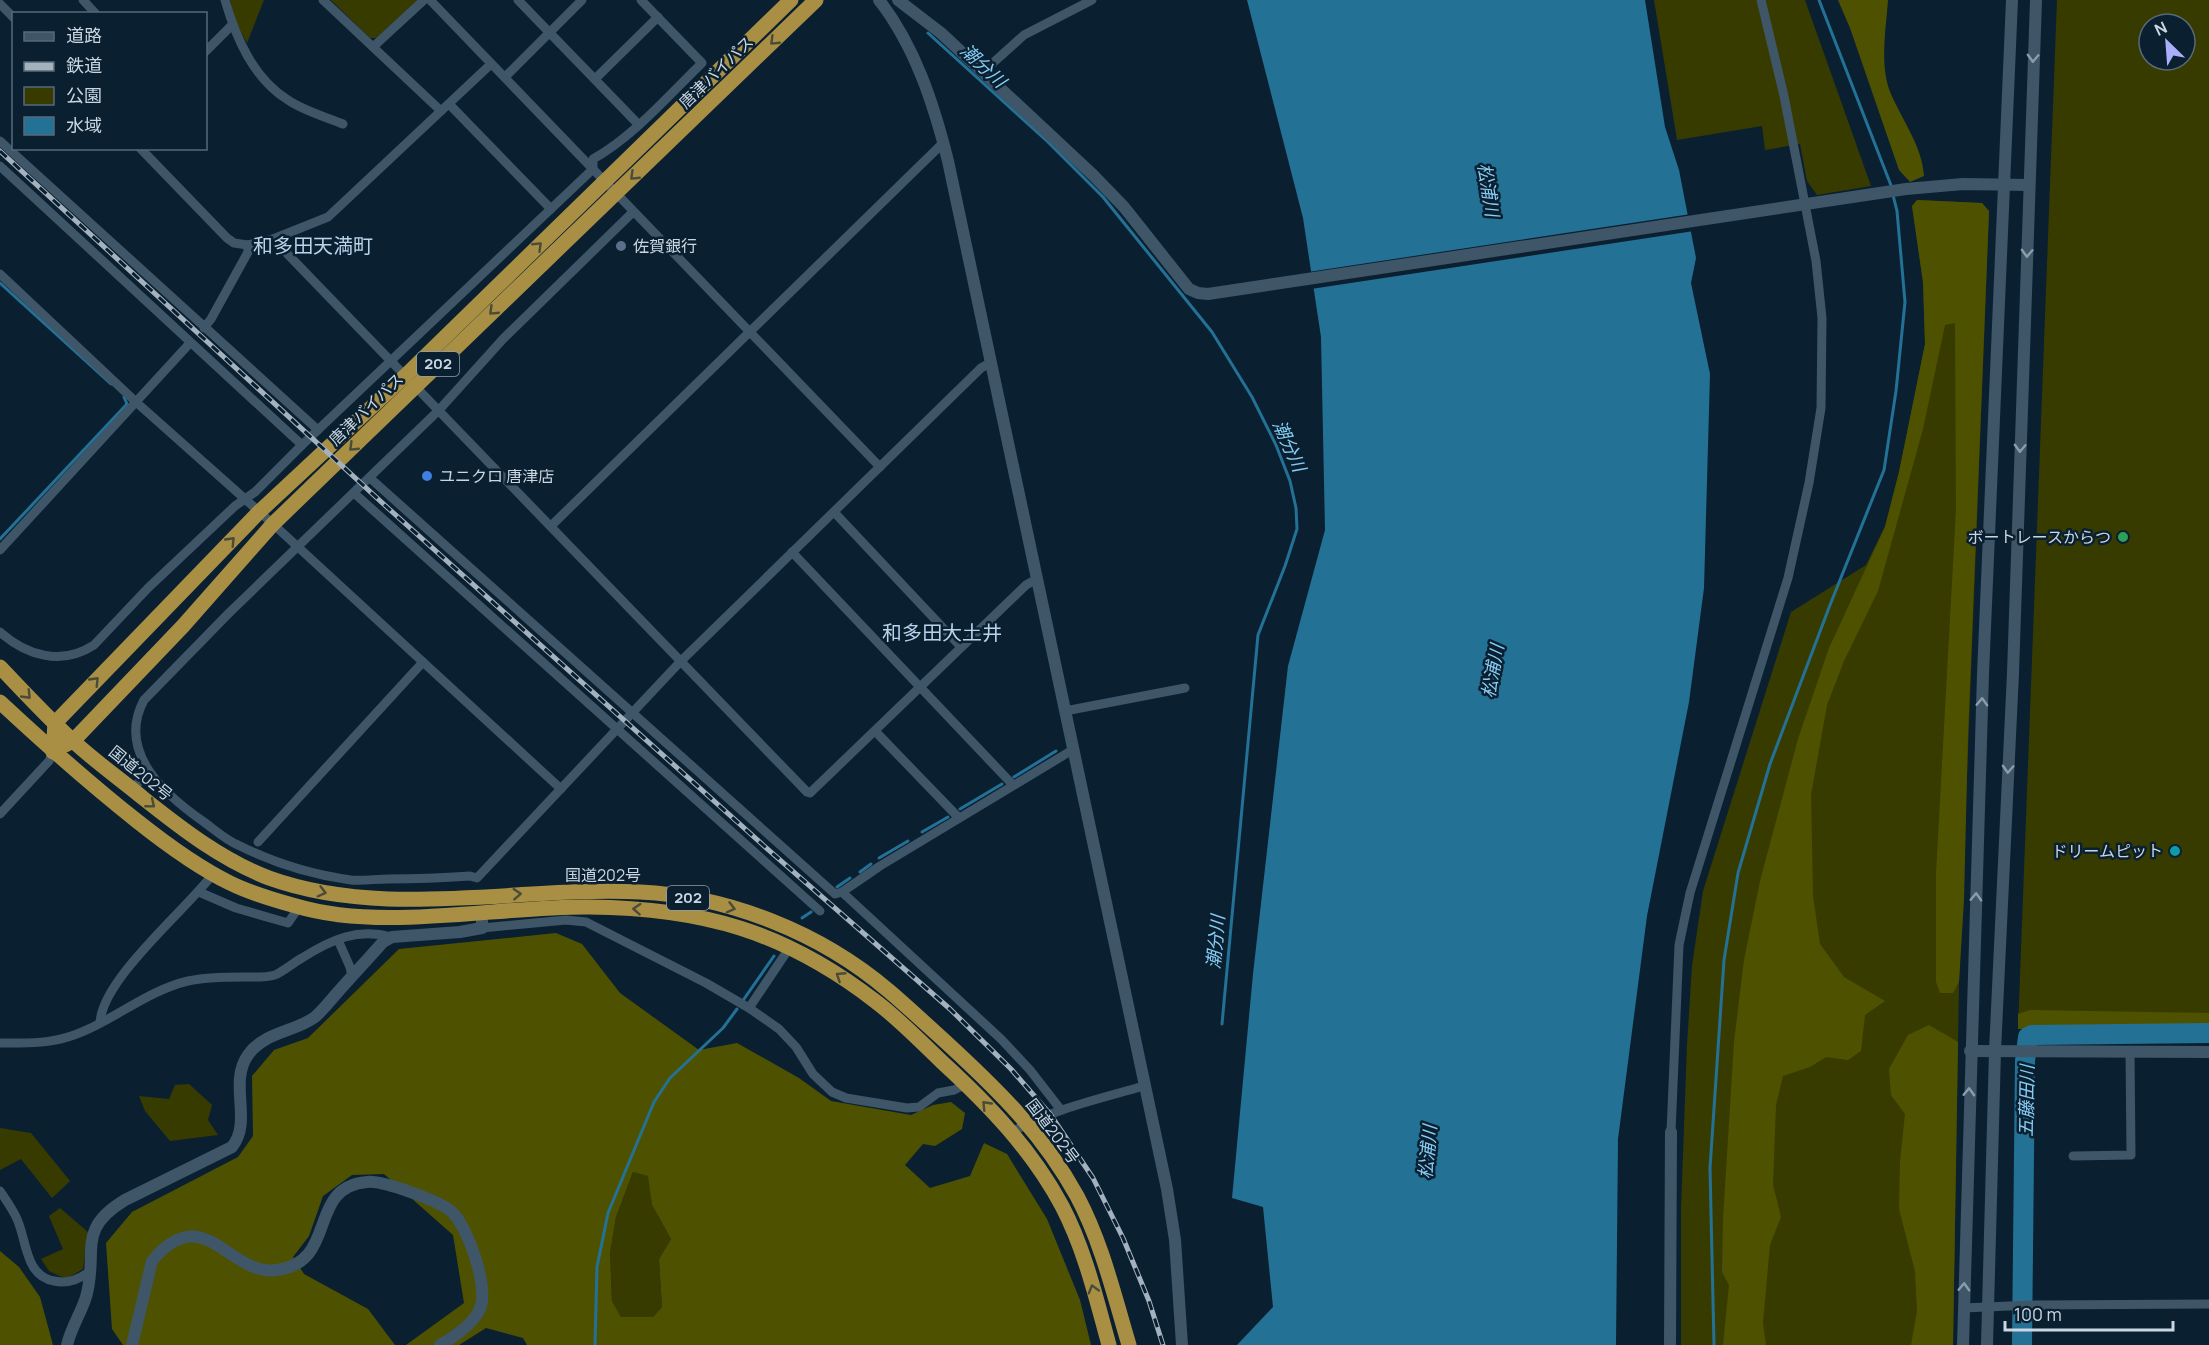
<svg xmlns="http://www.w3.org/2000/svg" width="2209" height="1345" font-family="Manrope,'Noto Sans JP',sans-serif">
  <rect width="100%" height="100%" fill="#0a2031"/>
  <!-- green -->
  <g fill="#383b00" fill-rule="evenodd">
    <polygon points="230,0 264,0 247,43 237,25"/>
    <polygon points="331,0 418,0 376,38 370,38"/>
    <polygon points="1654,0 1805,0 1871,186 1817,195 1807,181 1800,144 1765,150 1762,126 1677,140"/>
    <path d="M2057 0H2209V1028L2018 1029ZM2149 24H2185V60H2149Z"/>
    <polygon points="1917,200 1982,203 1989,211 1959,982 1953,1345 1681,1345 1681,1208 1687,1045 1692,966 1703,891 1791,612 1866,565 1885,526 1899,472 1925,344 1923,282 1912,206"/>
    <polygon points="189,1084 212,1105 208,1120 218,1135 170,1141 145,1111 139,1096 169,1099 175,1085"/>
    <polygon points="0,1128 31,1133 70,1181 52,1198 21,1159 0,1170"/>
    <polygon points="633,1172 649,1176 652,1205 671,1239 659,1259 662,1307 653,1317 621,1317 612,1301 610,1253 616,1217"/>
    <polygon points="60,1208 88,1232 83,1269 66,1279 49,1271 41,1259 63,1249 49,1216"/>
  </g>
  <!-- forest -->
  <g fill="#4e5200" fill-rule="evenodd">
    <path d="M1838 0H1888C1886 29 1880 61 1889 89 1900 118 1922 144 1924 176L1910 182 1899 170 1850 28Z"/>
    <polygon points="1917,200 1982,203 1989,211 1968,734 1964,900 1959,982 1953,993 1940,993 1936,982 1936,874 1956,509 1955,323 1945,325 1923,429 1878,591 1844,661 1827,705 1811,795 1813,896 1820,944 1844,977 1885,1001 1865,1015 1861,1051 1848,1060 1826,1057 1810,1067 1783,1076 1776,1105 1773,1185 1781,1217 1770,1245 1763,1323 1766,1345 1723,1345 1729,1285 1722,1272 1723,1219 1734,1042 1744,960 1760,881 1798,739 1829,648 1885,527 1899,472 1925,344 1923,282 1912,206"/>
    <path d="M556 933 582 944 620 993 699 1050 737 1043 799 1078 831 1101 911 1115 933 1105 951 1102 965 1113 962 1129 935 1146 923 1144 905 1165 930 1188 970 1176 984 1143 1007 1154 1047 1219 1080 1300 1091 1345H527L523 1338 486 1328 459 1345H406L464 1303 453 1235 384 1174 352 1175 323 1196 309 1236 293 1257 304 1274 368 1309 395 1345H123L112 1329 106 1243 132 1212 238 1157 253 1136 252 1076 274 1050 308 1038 399 949ZM633 1172 648 1176 652 1205 671 1239 659 1259 662 1307 653 1317H621L612 1301 610 1253 616 1217Z"/>
    <polygon points="2030,1010 2209,1013 2209,1028 2018,1029 2018,1014"/>
    <polygon points="1929,1025 1958,1042 1953,1345 1911,1345 1917,1311 1915,1271 1899,1209 1900,1161 1905,1114 1891,1095 1889,1069 1908,1035"/>
    <polygon points="0,1251 19,1267 40,1297 53,1345 0,1345"/>
  </g>
  <!-- water -->
  <polygon fill="#247196" points="1247,0 1645,0 1665,127 1679,170 1696,258 1691,283 1710,374 1704,588 1689,702 1647,916 1618,1139 1616,1345 1237,1345 1273,1307 1263,1207 1232,1198 1253,974 1288,666 1325,530 1321,337 1303,218"/>
  <!-- pier -->
  <polygon fill="#0a2031" points="1691,214 1694,231 1311,289 1308,272"/>
  <g fill="none" stroke-linecap="round" stroke-linejoin="round">
    <!-- stream -->
    <g stroke="#247196" stroke-width="3">
      <polyline points="1819,0 1892,188"/>
      <polyline points="928,33 1048,142 1103,197 1212,332 1252,397 1276,445 1290,481 1296,508 1297,529 1285,566 1258,635 1222,1024"/>
      <polyline points="0,283 111,384"/>
      <polyline points="0,539 127,404 124,397"/>
      <polyline points="1014,777 1056,751"/>
      <polyline points="960,809 1002,784"/>
      <polyline points="922,832 948,817"/>
      <polyline points="879,858 908,841"/>
      <polyline points="860,872 871,864"/>
      <polyline points="837,887 850,878"/>
      <polyline points="802,918 811,912"/>
      <polyline points="744,999 774,956"/>
      <polyline points="595,1345 597,1267 608,1213 654,1102 670,1078 723,1028 737,1009"/>
      <polyline points="1714,1345 1710,1168 1724,960 1738,873 1770,764 1830,605 1884,470 1896,391 1905,302 1897,211 1893,195"/>
    </g>
    <!-- river -->
    <polyline stroke="#247196" stroke-width="20" points="2022,1345 2025,1061 2028,1037 2032,1035 2209,1033"/>
    <!-- minor -->
    <g stroke="#3e5668" stroke-width="9">
      <polyline points="83,0 96,14"/>
      <path d="M225 0C236 38 253 78 288 100 304 111 326 117 343 124"/>
      <polyline points="323,0 441,111"/>
      <polyline points="430,0 880,467"/>
      <polyline points="518,0 638,124"/>
      <polyline points="0,4 14,18"/>
      <polyline points="373,47 424,0"/>
      <polyline points="206,51 232,25"/>
      <polyline points="984,71 1024,35 1092,0"/>
      <polyline points="505,77 582,0"/>
      <polyline points="595,79 658,17"/>
      <polyline points="449,104 551,209"/>
      <polyline points="0,141 318,430"/>
      <polyline points="140,148 227,238 234,243 248,245 273,239 328,217 491,64"/>
      <polyline points="0,166 302,445"/>
      <path d="M633 212 503 339 439 410 229 613 144 700C116 752 165 795 204 822 215 830 226 840 238 845 272 862 313 875 351 880 363 881 376 879 388 879 415 879 442 878 470 876L477 878 680 662 981 368 990 363"/>
      <polyline points="273,239 807,792 810,793 1026,585 1037,579"/>
      <polyline points="0,274 136,402 273,524 561,789"/>
      <polyline points="204,328 211,319 248,252 248,245"/>
      <polyline points="370,478 835,894 842,892 880,866 1074,749"/>
      <polyline points="354,493 820,911"/>
      <polyline points="834,512 961,647"/>
      <polyline points="551,526 943,143"/>
      <polyline points="0,550 190,343"/>
      <polyline points="792,552 1013,785"/>
      <path d="M0 632C27 656 62 666 94 645L148 588 235 506 255 492 302 445 593 169V159C633 137 669 95 702 63L641 0"/>
      <polyline points="1065,711 1185,688"/>
      <polyline points="875,731 959,818"/>
      <polyline points="132,789 149,772"/>
      <polyline points="0,814 49,761 53,752"/>
      <polyline points="258,842 423,662"/>
      <polyline points="199,892 236,908 288,923 299,907"/>
      <polyline points="842,892 1001,1039 1030,1070 1061,1110"/>
      <polyline points="482,928 566,920 586,922 706,983 749,1008 779,1029 796,1047 813,1074 832,1092 846,1098 907,1108 919,1107 938,1093 954,1090 966,1084"/>
      <polyline points="338,940 350,967 352,976"/>
      <polyline points="749,1008 790,947"/>
      <path d="M100 1023C102 979 185 911 213 874"/>
      <path d="M0 1043C23 1043 46 1044 68 1037 110 1024 145 991 188 981 206 977 225 977 243 977 253 977 265 978 275 975 284 971 293 963 302 958 332 939 357 928 392 937"/>
      <path d="M1012 1132C1053 1109 1099 1099 1144 1086"/>
      <polyline points="1671,1132 1679,945 1690,893 1788,578 1809,483 1821,408 1822,318 1816,261 1784,96 1761,0"/>
      <polyline points="2073,1156 2131,1155 2130,1051"/>
      <path d="M0 1191C6 1200 13 1210 17 1219 27 1241 25 1276 54 1281 67 1284 78 1280 89 1272"/>
      <polyline points="1963,1308 2032,1305 2209,1304"/>
    </g>
    <!-- tertiary -->
    <g stroke="#3e5668" stroke-width="12">
      <path d="M879 0C915 46 934 105 948 161L1167 1189 1175 1240 1182 1345"/>
      <polyline points="898,0 941,33 1093,175 1124,207 1189,289 1198,293 1208,294 1906,189 1963,184 2029,185"/>
      <polyline points="1970,1051 2209,1052"/>
      <path d="M67 1345C71 1328 81 1313 86 1297 99 1252 75 1230 125 1200L232 1147C253 1121 228 1083 248 1055 264 1032 295 1032 315 1017 323 1010 330 1001 337 993 352 976 368 959 383 942L392 937 460 932 482 928V912"/>
      <path d="M132 1345 152 1261C204 1198 229 1277 277 1270 339 1262 306 1187 367 1182 382 1180 440 1201 452 1212 468 1227 489 1287 480 1309 473 1324 454 1337 440 1345"/>
      <polyline points="1670,1345 1671,1132"/>
      <polyline points="1963,1345 1983,674 2012,0"/>
      <polyline points="1987,1345 1995,1051 2013,673 2036,0"/>
    </g>
    <!-- trunk -->
    <g stroke="#a98f44" stroke-width="15">
      <path d="M0 667C23 691 46 716 71 739 93 760 119 778 143 798 182 829 222 860 269 878 385 920 519 886 640 892 729 896 821 933 889 991 909 1008 928 1026 948 1044 999 1091 1043 1134 1077 1196 1102 1243 1114 1295 1129 1345"/>
      <path d="M0 702C44 743 89 783 137 821 166 844 197 867 230 883 250 893 274 900 296 906 383 932 497 906 589 907 702 908 784 931 875 1001 899 1019 920 1041 942 1062 989 1105 1032 1150 1062 1206 1085 1250 1096 1298 1109 1345"/>
      <polyline points="65,745 73,741 183,626 273,524 816,0"/>
      <polyline points="53,752 55,723 259,512 405,376 791,0"/>
    </g>
    <!-- rail casing -->
    <g stroke="#a4b2bf" stroke-width="5">
      <polyline id="rail" points="0,151 389,509 763,845 950,1009 1011,1069 1050,1114 1093,1178 1123,1238 1149,1301 1163,1345"/>
    </g>
    <!-- rail -->
    <use href="#rail" stroke="#0a2031" stroke-width="3" stroke-dasharray="9" stroke-linecap="butt"/>
  </g>
  <!-- one-way arrows -->
  <defs><path id="oneway-chevron" d="M-2-3.5L2.5 0L-2 3.5" fill="none" stroke-width="1.6" stroke-linecap="round" stroke-linejoin="round" transform="scale(1.5)"/></defs>
  <g stroke="#4a4c39">
    <use href="#oneway-chevron" transform="translate(774 41) rotate(136)"/>
    <use href="#oneway-chevron" transform="translate(634 176) rotate(136)"/>
    <use href="#oneway-chevron" transform="translate(538 246) rotate(-44)"/>
    <use href="#oneway-chevron" transform="translate(493 311) rotate(136)"/>
    <use href="#oneway-chevron" transform="translate(353 447) rotate(136)"/>
    <use href="#oneway-chevron" transform="translate(231 541) rotate(-46)"/>
    <use href="#oneway-chevron" transform="translate(95 681) rotate(-46)"/>
    <use href="#oneway-chevron" transform="translate(27 695) rotate(46)"/>
    <use href="#oneway-chevron" transform="translate(151 804) rotate(39)"/>
    <use href="#oneway-chevron" transform="translate(322 892) rotate(15)"/>
    <use href="#oneway-chevron" transform="translate(517 894) rotate(-3)"/>
    <use href="#oneway-chevron" transform="translate(731 908) rotate(15)"/>
    <use href="#oneway-chevron" transform="translate(637 909) rotate(-176)"/>
    <use href="#oneway-chevron" transform="translate(840 976) rotate(-147)"/>
    <use href="#oneway-chevron" transform="translate(986 1105) rotate(-134)"/>
    <use href="#oneway-chevron" transform="translate(1093 1289) rotate(-106)"/>
  </g>
  <g stroke="#8b9dab">
    <use href="#oneway-chevron" transform="translate(2033 58) rotate(92)"/>
    <use href="#oneway-chevron" transform="translate(2027 253) rotate(92)"/>
    <use href="#oneway-chevron" transform="translate(2020 448) rotate(92)"/>
    <use href="#oneway-chevron" transform="translate(1982 702) rotate(-88)"/>
    <use href="#oneway-chevron" transform="translate(2008 769) rotate(93)"/>
    <use href="#oneway-chevron" transform="translate(1976 897) rotate(-88)"/>
    <use href="#oneway-chevron" transform="translate(1969 1092) rotate(-88)"/>
    <use href="#oneway-chevron" transform="translate(1964 1287) rotate(-88)"/>
  </g>
  <!-- markers -->
  <circle fill="#5c6f8a" stroke="#0a2031" stroke-width="2" cx="621" cy="246" r="6"/>
  <circle fill="#3f7fe0" stroke="#0a2031" stroke-width="2" cx="427" cy="476" r="6"/>
  <circle fill="#2e9e5b" stroke="#0a2031" stroke-width="2" cx="2123" cy="537" r="6"/>
  <circle fill="#0f9aa8" stroke="#0a2031" stroke-width="2" cx="2175" cy="851" r="6"/>
  <g text-anchor="middle" stroke-width="5" stroke-linejoin="round" paint-order="stroke">
    <!-- shield labels -->
    <g fill="#0a2031" stroke="#90a0ad" stroke-width="1.5">
      <rect x="417" y="352" width="42" height="24" rx="4.5"/>
      <rect x="667" y="886" width="42" height="24" rx="4.5"/>
    </g>
    <g font-size="15" font-weight="bold" fill="#cad7e2">
      <text x="438" y="369">202</text>
      <text x="688" y="903">202</text>
    </g>
    <!-- street labels -->
    <g font-size="16" fill="#cad7e2" stroke="#0a2031">
      <text transform="translate(716 72) rotate(-44)" y="6">唐津バイパス</text>
      <text transform="translate(366 409) rotate(-44)" y="6">唐津バイパス</text>
      <text transform="translate(141 773) rotate(39)" y="6">国道202号</text>
      <text x="603" y="881">国道202号</text>
      <text transform="translate(1053 1131) rotate(53)" y="6">国道202号</text>
    </g>
    <!-- poi labels -->
    <g font-size="16" fill="#cad7e2" stroke="#0a2031" text-anchor="start">
      <text x="633" y="252">佐賀銀行</text>
      <text x="439" y="482">ユニクロ 唐津店</text>
      <text x="2111" y="543" text-anchor="end">ボートレースからつ</text>
      <text x="2163" y="857" text-anchor="end">ドリームピット</text>
    </g>
    <!-- water labels -->
    <g font-size="18" font-style="italic" fill="#87ccf3" stroke="#0a2031">
      <text transform="translate(983 66) rotate(43)" y="6">潮分川</text>
      <text transform="translate(1488 190) rotate(81)" y="6">松浦川</text>
      <text transform="translate(1289 446) rotate(66)" y="6">潮分川</text>
      <text transform="translate(1493 671) rotate(-80)" y="6">松浦川</text>
      <text transform="translate(1216 942) rotate(-85)" y="6">潮分川</text>
      <text transform="translate(2027 1101) rotate(-89)" y="6">五藤田川</text>
      <text transform="translate(1428 1152) rotate(-85)" y="6">松浦川</text>
    </g>
    <!-- quarter labels -->
    <g font-size="20" fill="#b9d3ea" stroke="#0a2031">
      <text x="313" y="253">和多田天満町</text>
      <text x="942" y="640">和多田大土井</text>
    </g>
  </g>
  <!-- legend -->
  <rect x="12" y="12" width="195" height="138" fill="#0a2031" stroke="#576978" stroke-width="1.5"/>
  <rect x="24" y="32" width="30" height="9" fill="#3e5668" stroke="#576978" stroke-width="1.5"/>
  <text x="66" y="42" font-size="18" fill="#cad7e2">道路</text>
  <rect x="24" y="62" width="30" height="9" fill="#a4b2bf" stroke="#576978" stroke-width="1.5"/>
  <text x="66" y="72" font-size="18" fill="#cad7e2">鉄道</text>
  <rect x="24" y="87" width="30" height="18" fill="#383b00" stroke="#576978" stroke-width="1.5"/>
  <text x="66" y="102" font-size="18" fill="#cad7e2">公園</text>
  <rect x="24" y="117" width="30" height="18" fill="#247196" stroke="#576978" stroke-width="1.5"/>
  <text x="66" y="132" font-size="18" fill="#cad7e2">水域</text>
  <!-- north arrow -->
  <g transform="translate(2167 42) rotate(335)"><circle r="28" fill="#0a2031" stroke="#576978" stroke-width="1.5"/>
  <path d="M0-4.5L10 22L0 15L-10 22Z" fill="#abaffb"/>
  <text y="-9" font-size="16" font-weight="bold" text-anchor="middle" fill="#cad7e2">N</text>
  </g>
  <!-- scale -->
  <path d="M2005 1321v9h168v-9" fill="none" stroke="#cad7e2" stroke-width="3"/>
  <text x="2014" y="1321" font-size="18" fill="#cad7e2" stroke="#0a2031" stroke-width="4.5" paint-order="stroke">100 m</text>
</svg>
